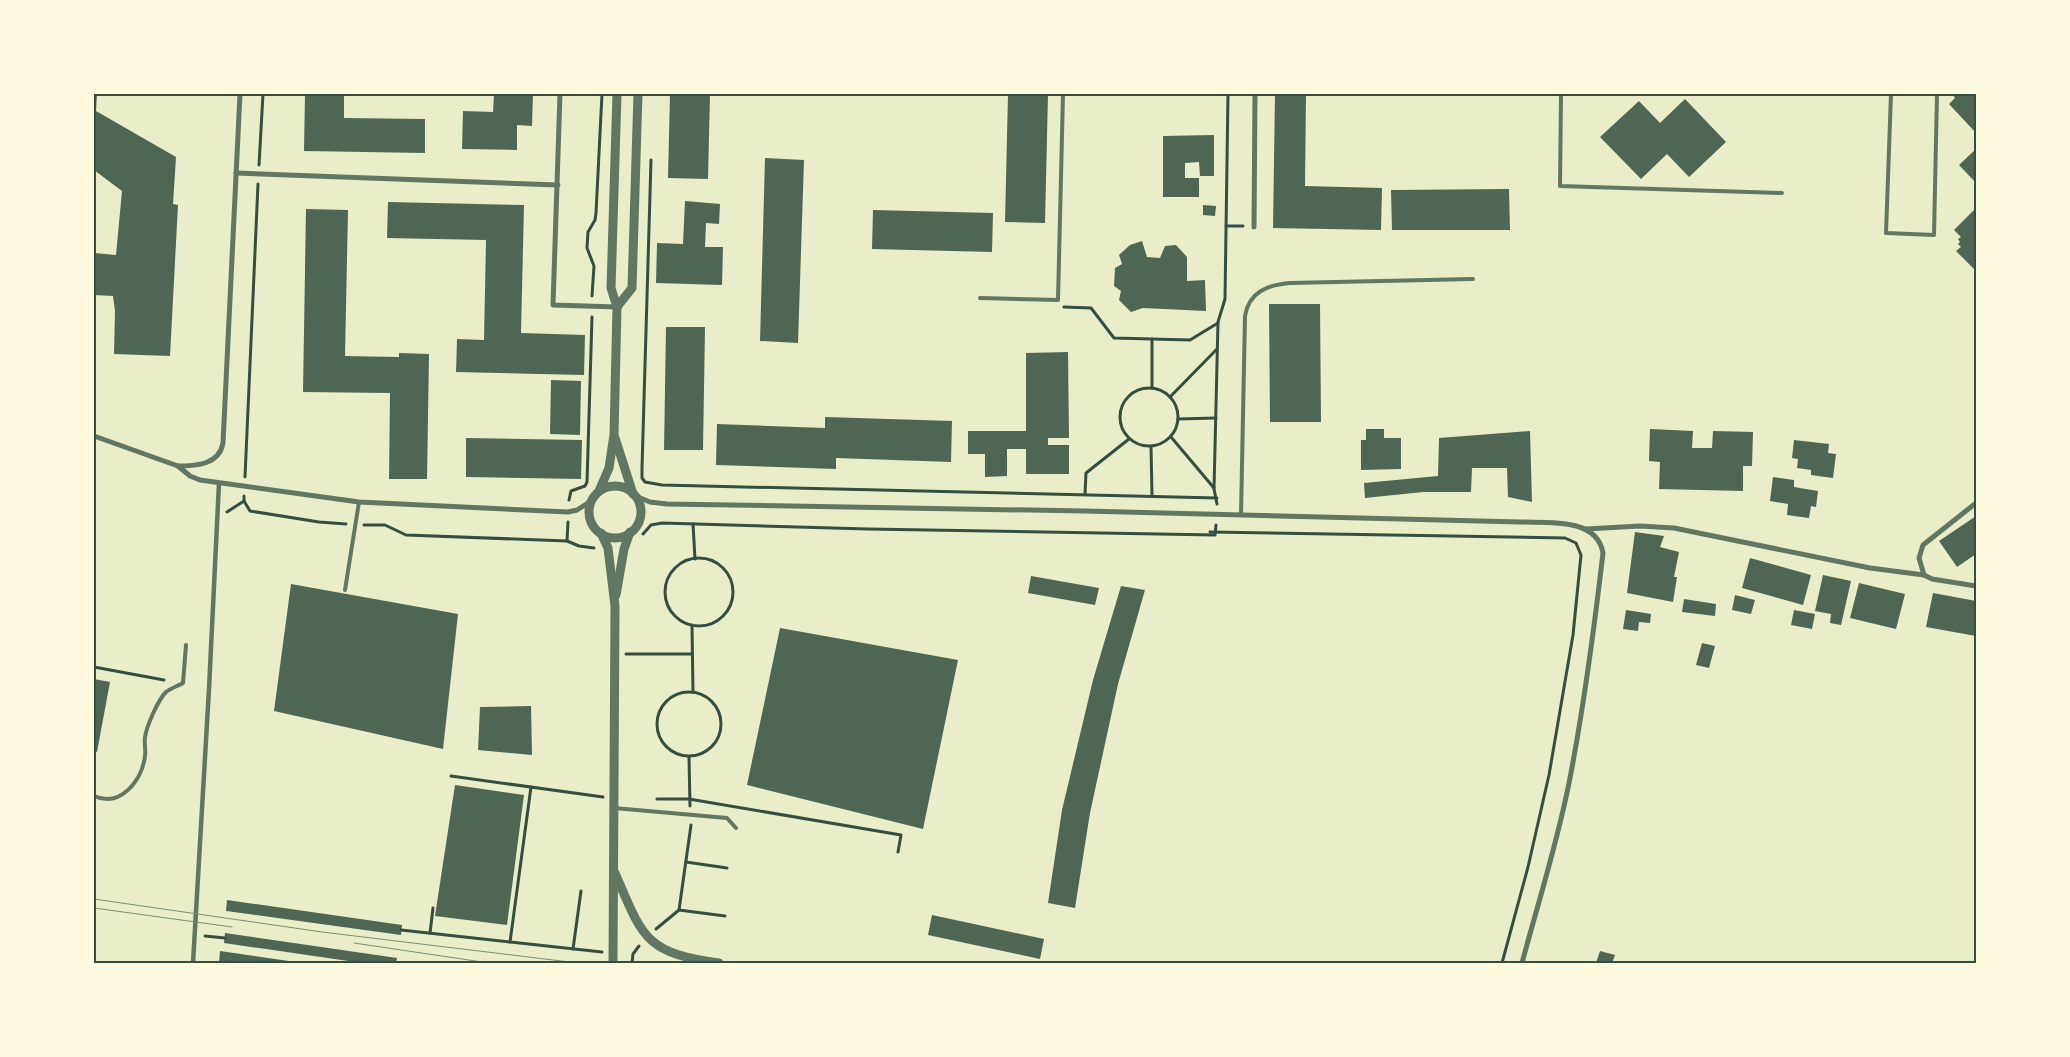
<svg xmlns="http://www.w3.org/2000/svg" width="2070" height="1057" font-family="Poppins,sans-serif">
  <rect width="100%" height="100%" fill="#e9edc9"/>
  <!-- building -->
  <g fill="#4f6655">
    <polygon points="94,94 97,94 96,111 176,157 173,204 178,205 170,356 114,354 115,311 113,296 94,295 94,253 116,255 122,191 94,170"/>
    <polygon points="305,94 344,94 344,118 425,119 425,153 304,151"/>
    <polygon points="494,94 533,94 532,126 517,125 517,150 462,149 463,111 493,112"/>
    <polygon points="670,94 710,94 708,179 668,178"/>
    <polygon points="1008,94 1048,94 1045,223 1005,222"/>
    <polygon points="1275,94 1306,94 1305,186 1382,188 1381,230 1273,228"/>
    <polygon points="1954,94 1976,94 1976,133 1949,104 1955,98 1953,95"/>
    <polygon points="1685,99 1726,142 1689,177 1667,154 1641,179 1600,137 1639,101 1660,123"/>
    <polygon points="1214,135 1214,176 1200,176 1199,162 1185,163 1185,178 1199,178 1199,197 1163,197 1163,136"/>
    <polygon points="1976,149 1976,183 1959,165"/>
    <polygon points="765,158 804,160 798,343 760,341"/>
    <polygon points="1509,189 1510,230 1392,230 1391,190"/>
    <polygon points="685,201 720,204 719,224 706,223 705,247 723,247 722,285 656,283 657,243 683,244"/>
    <polygon points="388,202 524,205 521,333 585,335 584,375 456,372 457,339 484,340 486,240 387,238"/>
    <polygon points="1203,205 1216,206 1215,216 1203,215"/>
    <polygon points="1976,208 1976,271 1956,251 1961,247 1958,244 1960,242 1958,239 1961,237 1954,230"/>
    <polygon points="306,209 348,210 345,356 399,357 399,353 429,354 427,479 389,479 390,393 303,392"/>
    <polygon points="873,210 993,213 992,252 872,249"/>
    <polygon points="1142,241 1147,257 1160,258 1165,246 1176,245 1187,257 1187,281 1205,280 1206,311 1143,308 1131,312 1119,300 1121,291 1114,286 1115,268 1122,264 1119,255 1130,245"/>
    <polygon points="1269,304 1320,304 1321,422 1270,422"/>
    <polygon points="666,327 705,327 703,450 664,450"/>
    <polygon points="1068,352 1069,438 1048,438 1048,445 1069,445 1069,474 1026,474 1026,449 1007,449 1007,476 985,477 985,454 968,454 968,431 1026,431 1026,353"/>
    <polygon points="551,380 581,381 580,435 550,434"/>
    <polygon points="825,417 952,421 951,462 836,458 836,469 716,465 717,424 825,428"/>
    <polygon points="1366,429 1384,429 1384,438 1401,438 1401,469 1361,470 1361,440 1366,440"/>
    <polygon points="1650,429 1693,431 1692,448 1712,448 1713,431 1753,432 1752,466 1743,466 1743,491 1659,489 1660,462 1649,461"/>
    <polygon points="1530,431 1532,502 1508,497 1507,468 1472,468 1471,492 1423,492 1365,498 1364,483 1438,476 1439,438"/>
    <polygon points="466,438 582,440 581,479 466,477"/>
    <polygon points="1794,440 1829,444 1828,453 1836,454 1833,478 1811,475 1811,470 1797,468 1798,459 1792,458"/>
    <polygon points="1773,477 1794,480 1794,487 1818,491 1816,507 1811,506 1809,518 1787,515 1788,504 1770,501"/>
    <polygon points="1976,516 1976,554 1957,567 1939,541"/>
    <polygon points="1635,532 1664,536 1660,547 1679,552 1674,577 1677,577 1673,602 1627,593"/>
    <polygon points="1750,558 1811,575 1803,605 1742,588"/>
    <polygon points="1823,575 1851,581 1841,625 1830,623 1831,614 1815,611"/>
    <polygon points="1031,576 1099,588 1095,605 1028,593"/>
    <polygon points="1859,583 1905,594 1896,629 1850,618"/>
    <polygon points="291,584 458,614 443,749 274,711"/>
    <polygon points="1121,586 1145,590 1118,684 1090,813 1075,908 1048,903 1062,810 1093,680"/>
    <polygon points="1933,593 1976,601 1976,636 1926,627"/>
    <polygon points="1735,595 1755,600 1751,614 1732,610"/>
    <polygon points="1684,599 1716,604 1715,616 1682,612"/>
    <polygon points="1626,610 1651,614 1650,623 1639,622 1638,631 1623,629"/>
    <polygon points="1794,610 1815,614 1812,629 1791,625"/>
    <polygon points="780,628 958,660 923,829 747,785"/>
    <polygon points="1702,643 1715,646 1709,668 1696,665"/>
    <polygon points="94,679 110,682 97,752 94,751"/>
    <polygon points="531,706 532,755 478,750 480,707"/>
    <polygon points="455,785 524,795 507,925 435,916"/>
    <polygon points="227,900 402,925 401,935 226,911"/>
    <polygon points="932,915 1044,939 1040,959 928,935"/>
    <polygon points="225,933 397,958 396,963 362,963 224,943"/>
    <polygon points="220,951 296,962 296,963 219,963"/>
    <polygon points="1600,951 1615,955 1612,963 1596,963"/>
  </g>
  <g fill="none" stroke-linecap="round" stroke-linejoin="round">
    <!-- path -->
    <g stroke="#344e41" stroke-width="3">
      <polyline points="651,160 642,468 642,478 645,482 662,485 1217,498"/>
      <polyline points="259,165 263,94"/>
      <polyline points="1226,226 1243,226"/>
      <polyline points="592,296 594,266 587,248 588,232 595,220 596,213 602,94"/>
      <polyline points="1064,307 1091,308 1114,338 1190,340 1218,323"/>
      <circle cx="1149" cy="417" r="29"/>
      <polyline points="1152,388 1152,339"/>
      <polyline points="1170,397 1217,349"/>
      <polyline points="1178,419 1216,418"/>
      <polyline points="1171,437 1214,488"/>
      <polyline points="1151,447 1152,495"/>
      <polyline points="245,477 258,184"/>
      <polyline points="1085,494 1086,473 1129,439"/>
      <polyline points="244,496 244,501 250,511 319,522 346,524"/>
      <polyline points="569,500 571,491 585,486 587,482 592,317"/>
      <polyline points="1217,504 1214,489 1218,322 1225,299 1228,94"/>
      <polyline points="227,512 244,501"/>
      <polyline points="693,524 695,559"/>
      <polyline points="364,525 385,525 406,535 567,541 579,546 594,548"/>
      <polyline points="1210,532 1565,538 1576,543 1581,555 1573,635 1549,775 1528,867 1502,963"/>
      <polyline points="643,534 651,525 662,523 868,529 1215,535 1216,525"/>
      <polyline points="567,541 568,522"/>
      <circle cx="699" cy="592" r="34"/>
      <polyline points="692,625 693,692"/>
      <polyline points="626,654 692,654"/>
      <polyline points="94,667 164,680"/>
      <circle cx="689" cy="724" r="32"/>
      <polyline points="689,757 690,806"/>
      <polyline points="451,776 603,797"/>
      <polyline points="657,799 689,799 901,835 898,852"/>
      <polyline points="686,862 727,868"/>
      <polyline points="679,910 725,916"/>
      <polyline points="656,929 679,910 691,825"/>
      <polyline points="401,930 602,952"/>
      <polyline points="430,933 433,908"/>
      <polyline points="205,936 225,938"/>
      <polyline points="510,942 531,787"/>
      <polyline points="573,949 581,891"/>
      <polyline points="396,963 398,963"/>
      <polyline points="632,963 633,954 639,946"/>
    </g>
    <!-- service -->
    <g stroke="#617663" stroke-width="4">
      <polyline points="1561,94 1560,186 1782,193"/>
      <polyline points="1891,94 1886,233 1934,235 1937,94"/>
      <polyline points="980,298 1058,300 1063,94"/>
      <path d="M1241 515 1245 316C1249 292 1267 285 1290 283L1473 279"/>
      <polyline points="345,590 359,502"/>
      <path d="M94 796C120 808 142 781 145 756 146 750 144 743 145 737 147 725 158 700 166 692 171 688 178 686 183 683L186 645"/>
      <polyline points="614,808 727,818 736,828"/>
    </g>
    <!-- pedestrian -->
    <polyline stroke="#617663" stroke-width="4.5" points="193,963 209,689 219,483"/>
    <!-- minor -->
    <g stroke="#617663" stroke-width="5">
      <polyline points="560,94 553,305 617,307"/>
      <polyline points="236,173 558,185"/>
      <polyline points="1254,227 1255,94"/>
      <polyline points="94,436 178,466 190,476 200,480 359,502 568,512 577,510 591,501"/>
      <path d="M178 466C196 466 219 465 223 443L240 94"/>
      <path d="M633 495 650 502 667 504 1085 511 1520 522C1547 523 1597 517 1603 553 1594 630 1584 707 1569 783 1557 844 1538 903 1522 963"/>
      <polyline points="1586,529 1640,526 1674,528 1870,568 1924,575 1932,579 1976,586"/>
      <polyline points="1924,575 1919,558 1923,545 1976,503"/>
    </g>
    <!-- tertiary -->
    <g stroke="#617663" stroke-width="9">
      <polyline points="617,307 632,288 638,94"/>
      <polyline points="615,438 633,494"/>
      <circle cx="615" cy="512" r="26"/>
      <polyline points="599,491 609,468 614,435 617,307 611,288 617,94"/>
      <polyline points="601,533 608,548 615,606 613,963"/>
      <polyline points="616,595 624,549 630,532"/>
      <path d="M615 873C643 938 645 953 719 963"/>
    </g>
    <!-- tram -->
    <g stroke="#7c8e77" stroke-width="1">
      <polyline points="94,899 322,932 578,963"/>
      <polyline points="94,908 232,927"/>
      <polyline points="354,943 489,963"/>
    </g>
  </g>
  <!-- border -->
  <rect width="2070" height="1057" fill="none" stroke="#fefae0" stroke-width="190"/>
  <rect x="95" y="95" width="1880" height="867" fill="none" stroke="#344e41" stroke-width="2"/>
</svg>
